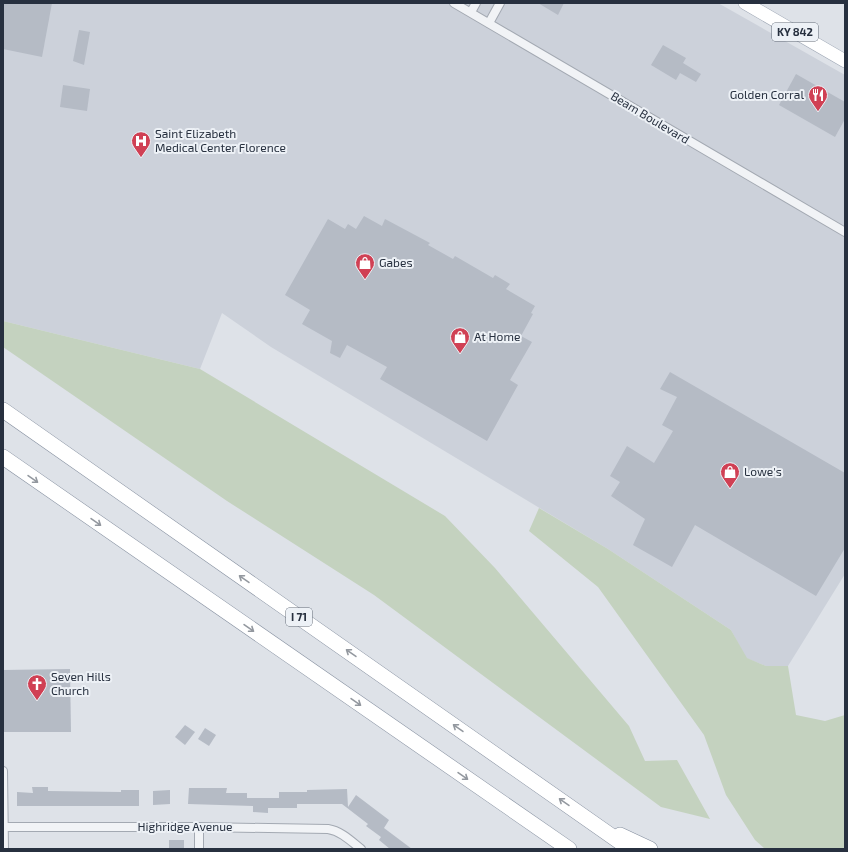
<svg xmlns="http://www.w3.org/2000/svg" width="848" height="852" font-family="'Exo 2',sans-serif">
  <rect width="100%" height="100%" fill="#dee2e8"/>
  <!-- built -->
  <polygon fill="#ccd1da" points="3,3 718,3 845,75 845,574 788,666 766,666 746,658 731,630 608,549 271,347 222,313 200,369 3,321"/>
  <!-- green -->
  <g fill="#c4d2bf">
    <polygon points="3,321 200,369 445,516 495,568 629,726 645,761 677,760 710,819 661,807 374,595 227,501 3,347"/>
    <polygon points="539,508 608,549 731,630 747,658 766,666 788,666 796,715 825,721 845,715 845,849 765,849 755,840 726,795 704,735 598,587 529,531"/>
  </g>
  <!-- building -->
  <g fill="#b5bbc5">
    <polygon points="3,3 52,3 42,57 3,49"/>
    <polygon points="538,3 564,3 558,15"/>
    <polygon points="79,30 90,32 84,65 73,61"/>
    <polygon points="663,45 686,58 683,63 701,74 696,82 680,73 676,80 651,65"/>
    <polygon points="796,74 845,102 845,119 835,137 779,105"/>
    <polygon points="63,85 90,89 87,111 60,107"/>
    <polygon points="364,216 382,226 385,219 430,243 428,245 453,259 455,256 493,278 495,275 510,284 506,289 535,306 531,313 533,314 521,336 532,342 510,380 518,385 487,441 380,379 387,367 347,345 340,358 330,353 332,341 302,324 310,310 285,295 328,219 345,229 348,224 356,229"/>
    <polygon points="670,372 845,473 845,548 816,596 695,525 672,567 633,545 645,519 611,496 620,482 610,476 627,446 654,463 673,431 662,425 677,397 660,389"/>
    <polygon points="70,669 71,732 3,732 3,670"/>
    <polygon points="185,725 195,732 185,745 175,737"/>
    <polygon points="205,728 216,735 209,746 198,739"/>
    <polygon points="32,787 48,787 48,791 121,792 121,790 139,790 139,806 17,806 17,792 33,793"/>
    <polygon points="189,788 227,788 226,793 247,793 247,798 279,798 279,792 307,792 307,790 347,789 348,807 356,795 389,820 384,828 412,849 390,849 379,840 381,837 366,826 368,824 342,804 297,804 297,808 268,808 268,813 253,812 253,806 188,804"/>
    <polygon points="170,790 170,804 153,805 153,791"/>
    <rect x="169" y="840" width="15" height="9"/>
  </g>
  <g fill="none" stroke-linecap="round" stroke-linejoin="round">
    <!-- street casing -->
    <g stroke="#a3a9b2" stroke-width="10">
      <g id="street">
        <polyline points="454,3 845,232"/>
        <polyline points="471,12 476,3"/>
        <polyline points="489,23 500,3"/>
        <polyline points="3,771 4,849"/>
        <path d="M3 827H199L328 829C341 831 351 841 361 849"/>
        <polyline points="199,827 199,849"/>
      </g>
    </g>
    <!-- primary casing -->
    <g stroke="#9da6b4" stroke-width="14">
      <polyline id="primary" points="745,3 845,61"/>
    </g>
    <!-- highway casing -->
    <g stroke="#858f9f" stroke-width="16">
      <g id="highway">
        <polyline points="3,410 630,849"/>
        <polyline points="3,457 569,849"/>
        <polyline points="620,835 650,849"/>
      </g>
    </g>
    <!-- street -->
    <use href="#street" stroke="#f1f3f6" stroke-width="8"/>
    <!-- primary -->
    <use href="#primary" stroke="#fff" stroke-width="13"/>
    <!-- highway -->
    <use href="#highway" stroke="#fff" stroke-width="15"/>
  </g>
  <!-- one-way arrows -->
  <defs><path id="oneway-shaft" d="M-6 0H5M1.5-3L5.5 0L1.5 3" fill="none" stroke-width="1.6" stroke-linecap="round" stroke-linejoin="round"/></defs>
  <g stroke="#93989f">
    <use href="#oneway-shaft" transform="translate(33 479) rotate(35)"/>
    <use href="#oneway-shaft" transform="translate(96 522) rotate(35)"/>
    <use href="#oneway-shaft" transform="translate(244 579) rotate(-145)"/>
    <use href="#oneway-shaft" transform="translate(249 628) rotate(35)"/>
    <use href="#oneway-shaft" transform="translate(351 653) rotate(-145)"/>
    <use href="#oneway-shaft" transform="translate(356 702) rotate(35)"/>
    <use href="#oneway-shaft" transform="translate(458 728) rotate(-145)"/>
    <use href="#oneway-shaft" transform="translate(463 776) rotate(35)"/>
    <use href="#oneway-shaft" transform="translate(564 802) rotate(-145)"/>
  </g>
  <!-- icons -->
  <defs>
    <g id="restaurant-pin" transform="scale(1)"><path d="M0 17L-7.5 6A9.5 9.5 0 1 1 7.5 6Z" fill="#d04054" stroke="#edf1f6"/><path d="M-5-6h1v4h1v-4h1v4h1v-4h1v5L-1.5 .5V6h-2V.5L-5-1ZM5-6V6H3V1.5H1.5Q1.5-4 5-6Z" fill="#fff"/></g>
    <g id="hospital-pin" transform="scale(1)"><path d="M0 17L-7.5 6A9.5 9.5 0 1 1 7.5 6Z" fill="#d04054" stroke="#edf1f6"/><path d="M-5-5h3v3.5h4V-5h3V5h-3V1.5h-4V5h-3Z" fill="#fff"/></g>
    <g id="shop-pin" transform="scale(1)"><path d="M0 17L-7.5 6A9.5 9.5 0 1 1 7.5 6Z" fill="#d04054" stroke="#edf1f6"/><path d="M-5-2.5h2.3a2.7 3.5 0 0 1 5.4 0H5L5.5 6h-11ZM-1.5-2.5h3a1.5 2.3 0 0 0-3 0Z" fill="#fff"/></g>
    <g id="church-pin" transform="scale(1)"><path d="M0 17L-7.5 6A9.5 9.5 0 1 1 7.5 6Z" fill="#d04054" stroke="#edf1f6"/><path d="M-1.2-6h2.4v3.5h3.3v2.4h-3.3V6h-2.4V-.1h-3.3v-2.4h3.3Z" fill="#fff"/></g>
  </defs>
  <g fill-rule="evenodd">
    <use href="#restaurant-pin" x="818" y="95"/>
    <use href="#hospital-pin" x="141" y="141"/>
    <use href="#shop-pin" x="365" y="263"/>
    <use href="#shop-pin" x="460" y="337"/>
    <use href="#shop-pin" x="730" y="472"/>
    <use href="#church-pin" x="37" y="684"/>
  </g>
  <g text-anchor="middle" stroke-width="4" stroke-linejoin="round" paint-order="stroke">
    <!-- shield labels -->
    <g fill="#edf1f6" stroke="#626a76" stroke-width="1">
      <rect x="772" y="23" width="46" height="18" rx="3"/>
      <rect x="286" y="608" width="26" height="18" rx="3"/>
    </g>
    <g font-size="11" font-weight="bold" fill="#27303f">
      <text x="795" y="36">KY 842</text>
      <text x="299" y="621">I 71</text>
    </g>
    <!-- poi labels -->
    <g font-size="12" fill="#27303f" stroke="#edf1f6" text-anchor="start">
      <text x="804" y="99" text-anchor="end">Golden Corral</text>
      <text x="155" y="138">Saint Elizabeth<tspan x="155" dy="14">Medical Center Florence</tspan></text>
      <text x="379" y="267">Gabes</text>
      <text x="474" y="341">At Home</text>
      <text x="744" y="476">Lowe's</text>
      <text x="51" y="681">Seven Hills<tspan x="51" dy="14">Church</tspan></text>
    </g>
    <!-- street labels -->
    <g font-size="12" fill="#27303f" stroke="#edf1f6">
      <text transform="translate(650 118) rotate(31)" y="4">Beam Boulevard</text>
      <text x="185" y="831">Highridge Avenue</text>
    </g>
  </g>
  <!-- border -->
  <rect width="848" height="852" fill="none" stroke="#27303f" stroke-width="8"/>
</svg>
